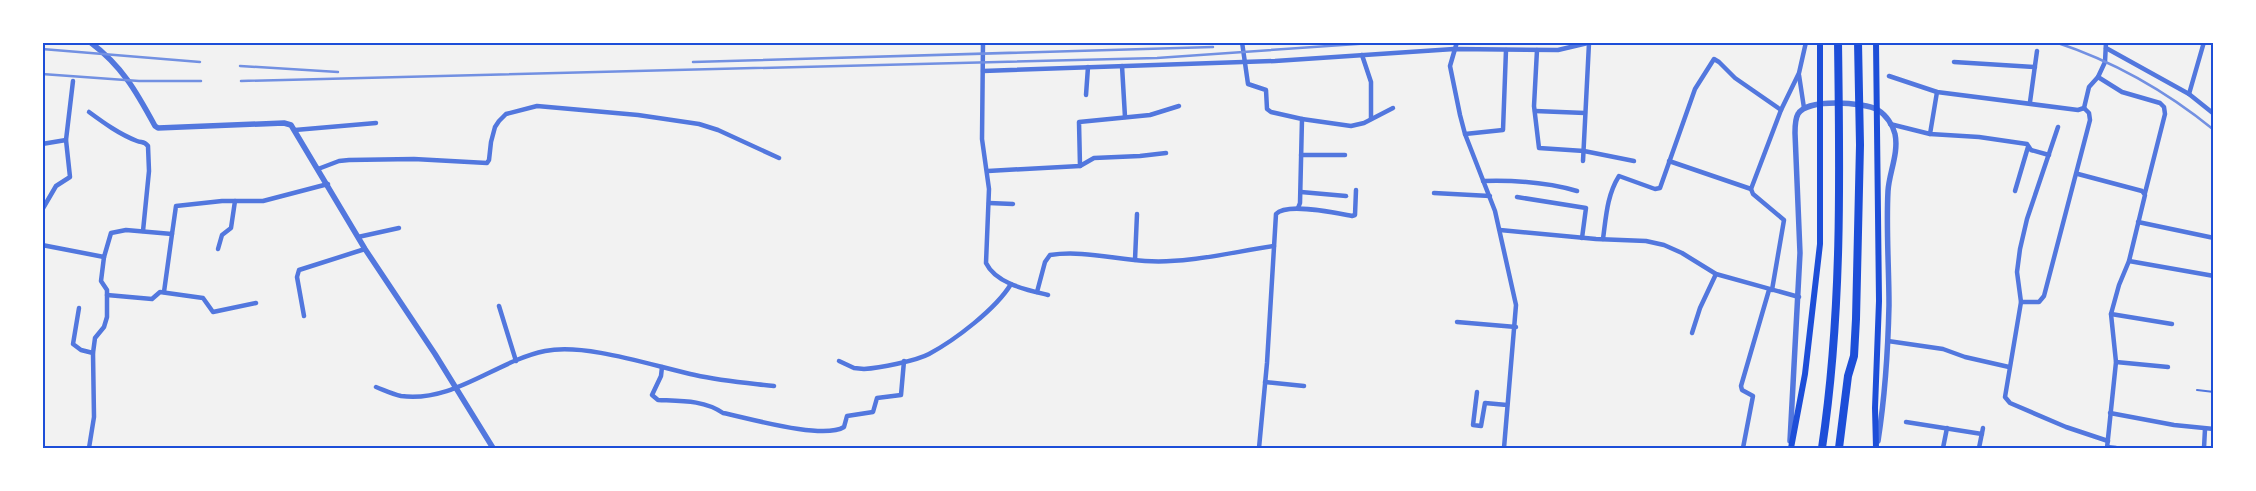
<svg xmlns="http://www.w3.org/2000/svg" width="2256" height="491" font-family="Rubik,sans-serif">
  <rect width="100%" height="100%" fill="#f2f2f2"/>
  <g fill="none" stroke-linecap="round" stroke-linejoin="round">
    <!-- service -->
    <polyline stroke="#5277de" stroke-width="2" points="2197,390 2214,392"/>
    <!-- minor -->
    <g stroke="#5277de" stroke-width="4.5">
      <path d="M983 42 982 139 989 189 986 263C996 284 1028 290 1048 295"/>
      <polyline points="1242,42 1248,84 1266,90 1267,109 1271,112 1302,119 1300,203 1298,208"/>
      <polyline points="1457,42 1450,66 1460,115 1465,134 1495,211 1516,305 1504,448"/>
      <polyline points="2106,48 2189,94 2214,114"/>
      <polyline points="1537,50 1534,106 1539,148 1584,151 1634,161"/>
      <polyline points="1362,55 1371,82 1371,119"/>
      <polyline points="1954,62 2035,67"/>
      <polyline points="1122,66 1125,117"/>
      <polyline points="983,71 1275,61 1454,49 1558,50 1592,42"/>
      <polyline points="1799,75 1804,108"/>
      <polyline points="1889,76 1937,92 2078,110 2084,108"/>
      <polyline points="2098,77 2122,92 2160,103 2164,107 2165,114 2145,193"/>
      <polyline points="1937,92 1930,134 1979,137 2027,144 2031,150 2049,155"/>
      <polyline points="2189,94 2204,42"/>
      <polyline points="1086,95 1088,67"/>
      <polyline points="2030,102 2037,51"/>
      <polyline points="2084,108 2089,87 2098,77 2105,62 2106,42"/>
      <polyline points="1535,111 1585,113"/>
      <path d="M89 112C104 123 119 134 137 141 142 143 144 141 148 146L149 171 143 231"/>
      <polyline points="1302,119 1351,126 1364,123 1393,108"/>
      <polyline points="1890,124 1930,134"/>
      <polyline points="2058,127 2027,219 2020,249 2017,272 2021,302 2005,397 2010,403 2066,427 2108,441"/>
      <polyline points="295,130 376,123"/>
      <polyline points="1465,134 1503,130 1506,50"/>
      <polyline points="42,144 66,140"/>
      <polyline points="1301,155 1345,155"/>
      <polyline points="1583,161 1589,43"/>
      <polyline points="1669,161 1751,189"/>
      <polyline points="1080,166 1079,122 1150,115 1179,106"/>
      <polyline points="318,169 339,161 349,160 414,159 487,163 489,160 491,142 495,127 499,121 506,114 537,106 638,115 699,124 718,130 779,158"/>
      <polyline points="988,171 1080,166 1094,158 1140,156 1166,153"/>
      <polyline points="2078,174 2142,191 2145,195 2129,261 2119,285 2111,314 2116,362 2107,448"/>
      <path d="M1483 181C1515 180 1546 182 1577 191"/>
      <polyline points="2015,191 2028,147"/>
      <polyline points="1301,192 1346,196"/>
      <polyline points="1434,193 1490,196"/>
      <polyline points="1517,197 1586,208 1582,238"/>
      <polyline points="989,203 1013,204"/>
      <polyline points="42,210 56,186 70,177 66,140 73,81"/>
      <polyline points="2138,222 2214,238"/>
      <polyline points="1500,230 1596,239 1646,241 1664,245 1682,253 1716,274 1799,297"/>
      <polyline points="358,237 399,228"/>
      <path d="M1603 239C1606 217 1607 195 1619 176L1655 189 1660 188 1695 89 1714 59 1719 62 1735 78 1781 110"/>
      <polyline points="42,245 104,257 111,233 126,230 172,234 176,206 222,201 263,201 328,184"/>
      <polyline points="218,249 222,235 231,228 235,201"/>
      <polyline points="1135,260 1137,214"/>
      <polyline points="2129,261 2214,276"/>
      <polyline points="1772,290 1784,220 1753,194 1751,189 1781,110 1799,73 1806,42"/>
      <polyline points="164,292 172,234"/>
      <path d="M1037 292 1045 262 1050 255C1081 250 1114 259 1145 261 1187 264 1232 252 1274 246"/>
      <polyline points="107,295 152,299 160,292 203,298 213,312 256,303"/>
      <polyline points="2021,302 2039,302 2044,296 2090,120 2089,113 2084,108"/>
      <polyline points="499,306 516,361"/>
      <polyline points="79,308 73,344 81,350 93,353"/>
      <polyline points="2111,314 2172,324"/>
      <polyline points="304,316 297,277 299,270 365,249"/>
      <polyline points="1457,322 1516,327"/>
      <polyline points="1692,333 1700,308 1716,274"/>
      <polyline points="1888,341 1943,349 1965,357 2009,367"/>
      <path d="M839 361 854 368 864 369C879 368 916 361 929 354 955 340 996 309 1011 284"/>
      <polyline points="2116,362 2168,367"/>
      <path d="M662 367 661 376 652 395 658 400C681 401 704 400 723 413 748 418 823 440 844 427L847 416 873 412 877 398 901 395 904 361"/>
      <polyline points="1265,382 1304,386"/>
      <path d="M376 387C384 390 392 394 401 396 454 403 496 361 545 351 587 343 653 366 695 375 721 381 748 383 774 386"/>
      <polyline points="1477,392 1473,425 1481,426 1485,403 1507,405"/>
      <polyline points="2110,413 2174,425 2214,429"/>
      <polyline points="1906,422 1982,434"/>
      <polyline points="2107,447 2116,448"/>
      <polyline points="89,448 94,417 93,353 95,338 104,327 107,317 107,290 101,281 104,257"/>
      <path d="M1259 448 1267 363 1276 214C1287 202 1336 213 1352 216L1355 215 1356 190"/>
      <polyline points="1743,448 1753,396 1742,390 1741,386 1769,290"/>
      <polyline points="1943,448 1947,428"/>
      <polyline points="1979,448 1983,428"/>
      <polyline points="2204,448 2205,429"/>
    </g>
    <!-- tertiary -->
    <g stroke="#5277de" stroke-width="5.5">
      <path d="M90 42C122 66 136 91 155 126L158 128 284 123 291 125 365 249 435 354 493 448"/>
      <path d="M1790 441 1800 253 1795 133C1795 127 1795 119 1798 114 1807 98 1864 102 1878 110 1886 115 1893 125 1895 134 1899 153 1889 173 1888 191 1886 229 1889 267 1889 305 1888 351 1885 396 1878 441"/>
    </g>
    <!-- secondary -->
    <g stroke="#1d4ed8" stroke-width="6">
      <polyline points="1876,42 1879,301 1875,408 1876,448"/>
      <polyline points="1791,448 1805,374 1820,244 1820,42"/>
    </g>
    <!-- motorway -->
    <g stroke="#1d4ed8" stroke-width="8">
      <path d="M1822 448C1842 314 1840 178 1838 42"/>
      <polyline points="1839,448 1848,376 1854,356 1856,319 1860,145 1858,42"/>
    </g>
    <!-- rail -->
    <g stroke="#7290e2" stroke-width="2.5">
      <path d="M2055 42C2113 61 2166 91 2214 130"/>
      <polyline points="42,49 200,62"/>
      <polyline points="693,62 1213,47"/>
      <polyline points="240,66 338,72"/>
      <polyline points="42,74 139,81 201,81"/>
      <polyline points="241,81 1157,58 1386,42"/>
    </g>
  </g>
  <!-- border -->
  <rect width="2256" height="491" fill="none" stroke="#ffffff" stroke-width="88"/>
  <rect x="44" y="44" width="2168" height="403" fill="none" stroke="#1d4ed8" stroke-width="2"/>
</svg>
